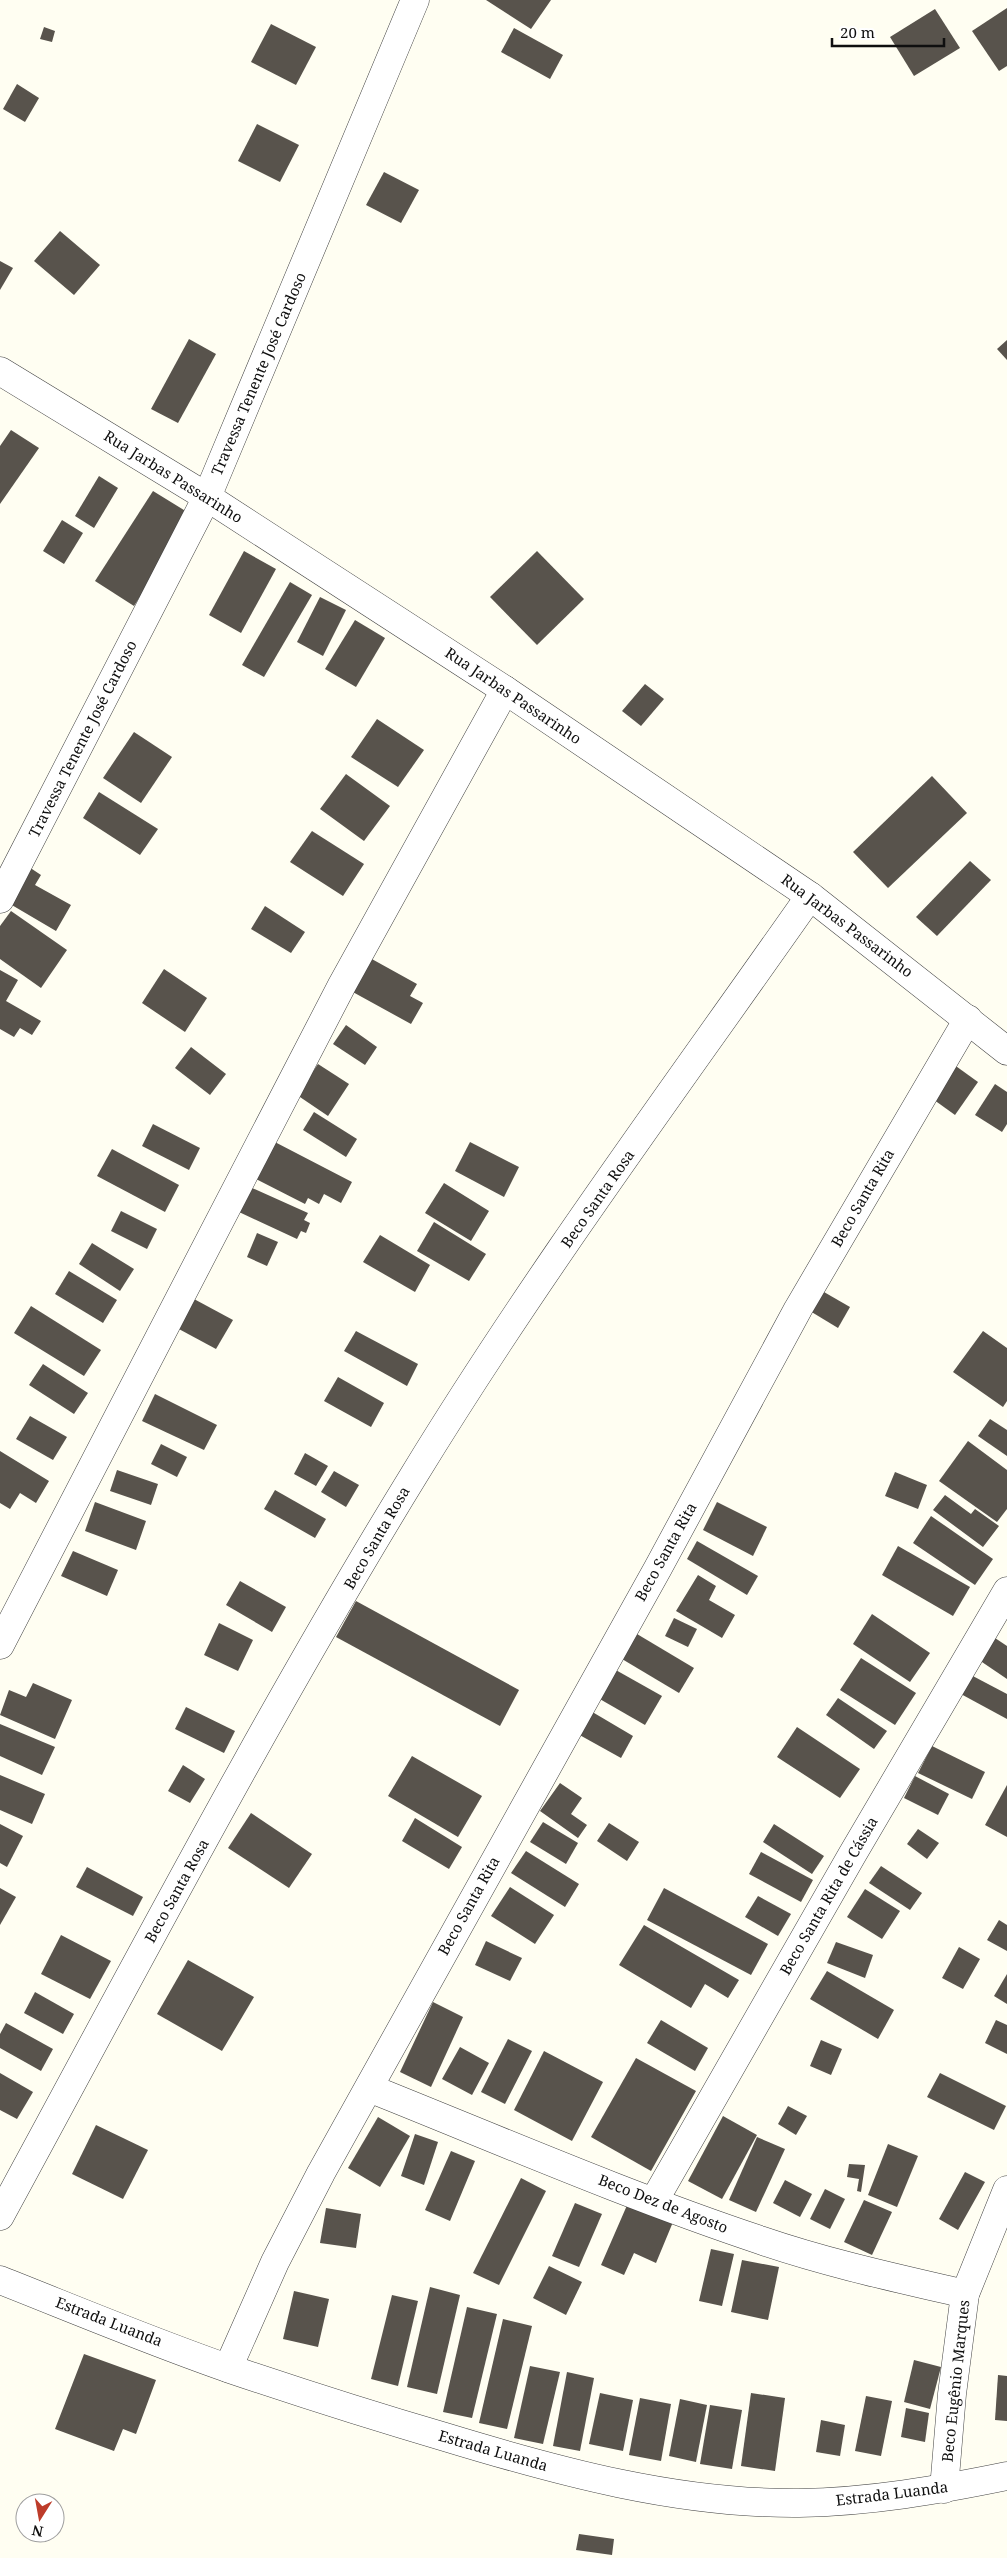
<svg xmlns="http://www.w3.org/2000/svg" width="1007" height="2558" font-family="'Noto Serif',serif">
  <rect width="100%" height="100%" fill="#fffef2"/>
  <!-- building -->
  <g fill="#58534c">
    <polygon points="486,0 551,0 531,29"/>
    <polygon points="1007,8 1007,66 999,71 972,31"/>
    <polygon points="935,9 960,48 914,76 890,37"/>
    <polygon points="271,24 316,47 296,85 251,62"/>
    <polygon points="44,27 55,31 52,42 40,39"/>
    <polygon points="514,28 563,55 550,79 501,52"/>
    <polygon points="17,84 39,98 25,122 3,109"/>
    <polygon points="257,124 299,145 280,182 238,161"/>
    <polygon points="384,172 419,190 401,223 366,205"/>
    <polygon points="60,231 100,265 74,295 34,261"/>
    <polygon points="0,261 13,268 0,290"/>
    <polygon points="189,339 216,354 178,423 151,409"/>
    <polygon points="1007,340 1007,360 997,349"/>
    <polygon points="11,430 39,448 0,504 0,446"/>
    <polygon points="99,476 118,488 94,528 75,516"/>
    <polygon points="153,491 192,515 134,606 95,581"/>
    <polygon points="62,520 83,533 64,564 43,551"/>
    <polygon points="244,551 276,569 241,633 209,615"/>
    <polygon points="537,551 584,599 537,645 490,597"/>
    <polygon points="290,582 312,595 264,677 242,665"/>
    <polygon points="320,597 346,610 323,656 297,642"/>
    <polygon points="355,620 385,638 356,687 325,669"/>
    <polygon points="645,684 664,699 641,726 622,711"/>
    <polygon points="377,719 424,750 398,787 351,757"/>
    <polygon points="134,732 172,757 141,803 103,778"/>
    <polygon points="346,774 390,806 364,841 320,809"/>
    <polygon points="932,776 967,813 888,888 853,852"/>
    <polygon points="99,792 158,829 140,855 83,818"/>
    <polygon points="312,831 364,864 343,896 290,862"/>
    <polygon points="970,861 991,880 937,936 916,917"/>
    <polygon points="26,865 41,875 35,885 71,905 56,931 5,901"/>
    <polygon points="265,906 305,932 291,953 251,929"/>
    <polygon points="11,911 67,950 41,988 0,959 0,926"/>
    <polygon points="370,958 417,984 410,996 423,1003 411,1024 351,991"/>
    <polygon points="164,969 207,998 185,1032 142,1003"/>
    <polygon points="0,970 18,980 6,1001 41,1021 32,1035 20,1028 14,1037 0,1029"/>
    <polygon points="346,1025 377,1047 365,1065 333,1044"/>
    <polygon points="191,1047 226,1074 210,1095 175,1068"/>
    <polygon points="318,1064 349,1084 328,1116 297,1095"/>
    <polygon points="953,1064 978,1082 955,1115 930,1097"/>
    <polygon points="995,1084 1007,1092 1007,1124 1002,1132 975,1115"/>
    <polygon points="314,1112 357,1139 346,1157 303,1130"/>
    <polygon points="153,1124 200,1148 189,1170 142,1146"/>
    <polygon points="271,1140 352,1182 341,1203 324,1194 319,1204 308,1198 305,1204 252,1177"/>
    <polygon points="470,1142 519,1167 504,1197 455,1171"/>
    <polygon points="112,1149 179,1185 165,1212 97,1176"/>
    <polygon points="444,1183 489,1211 471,1241 425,1213"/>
    <polygon points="250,1187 308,1213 304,1220 310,1223 306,1233 301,1231 297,1239 239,1212"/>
    <polygon points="121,1211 157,1229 147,1249 111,1231"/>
    <polygon points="434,1222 486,1254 469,1281 417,1251"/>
    <polygon points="257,1233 278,1242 267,1266 247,1257"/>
    <polygon points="380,1235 430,1265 415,1292 363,1262"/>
    <polygon points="92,1243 134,1269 120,1291 79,1264"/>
    <polygon points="69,1271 117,1300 103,1323 55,1294"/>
    <polygon points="817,1288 850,1307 838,1328 805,1308"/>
    <polygon points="194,1299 233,1320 216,1349 177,1328"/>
    <polygon points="31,1306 101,1350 84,1376 14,1333"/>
    <polygon points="356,1331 418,1364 407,1386 344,1351"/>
    <polygon points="983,1331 1007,1348 1007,1401 1003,1407 953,1372"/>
    <polygon points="43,1364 88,1393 74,1414 29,1385"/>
    <polygon points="338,1377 384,1403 371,1427 324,1401"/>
    <polygon points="155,1394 217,1425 204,1450 142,1421"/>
    <polygon points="30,1416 67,1437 53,1460 16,1439"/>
    <polygon points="990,1419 1007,1430 1007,1456 978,1436"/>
    <polygon points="968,1441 1007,1470 1007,1509 997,1522 939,1481"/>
    <polygon points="161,1444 187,1457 177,1477 151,1464"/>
    <polygon points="0,1451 49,1481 36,1503 20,1493 10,1509 0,1503"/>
    <polygon points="305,1453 328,1466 316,1486 294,1474"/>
    <polygon points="117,1470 158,1484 151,1505 110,1491"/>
    <polygon points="334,1471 359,1485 346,1507 321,1492"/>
    <polygon points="895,1472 927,1485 918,1509 885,1496"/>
    <polygon points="275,1490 326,1519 315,1538 264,1509"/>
    <polygon points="945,1495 971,1514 975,1509 999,1526 983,1547 933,1510"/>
    <polygon points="95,1502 146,1521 136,1550 85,1531"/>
    <polygon points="717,1502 767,1527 753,1556 703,1530"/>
    <polygon points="931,1516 993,1559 975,1585 913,1543"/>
    <polygon points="697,1541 758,1576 747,1595 687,1559"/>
    <polygon points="898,1546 970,1587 953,1616 882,1575"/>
    <polygon points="73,1551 118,1570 107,1596 61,1576"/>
    <polygon points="698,1575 716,1586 709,1600 735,1615 722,1638 676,1611"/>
    <polygon points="240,1581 286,1607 272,1632 226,1605"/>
    <polygon points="356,1601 519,1690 500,1726 336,1637"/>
    <polygon points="872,1614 930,1653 910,1682 853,1644"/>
    <polygon points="674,1618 697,1629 688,1647 665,1636"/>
    <polygon points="219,1623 253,1640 238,1671 204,1655"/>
    <polygon points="637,1634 694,1668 679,1693 622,1659"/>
    <polygon points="995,1638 1007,1646 1007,1679 979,1660"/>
    <polygon points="861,1658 916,1693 895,1725 840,1690"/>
    <polygon points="614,1669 662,1696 645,1725 598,1698"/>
    <polygon points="969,1674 1007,1694 1007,1719 959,1693"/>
    <polygon points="33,1683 72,1700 55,1739 0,1715 9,1690 26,1697"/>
    <polygon points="838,1698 887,1731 874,1749 826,1715"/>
    <polygon points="186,1707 235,1731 224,1753 175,1729"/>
    <polygon points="589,1710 633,1736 621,1758 576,1733"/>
    <polygon points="0,1724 55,1747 42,1775 0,1756"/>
    <polygon points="797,1727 860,1769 840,1798 777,1757"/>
    <polygon points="932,1746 985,1772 972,1799 918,1773"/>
    <polygon points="412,1756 482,1796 458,1837 388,1796"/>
    <polygon points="183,1765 205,1779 190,1803 168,1791"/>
    <polygon points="0,1775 45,1794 32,1824 0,1810"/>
    <polygon points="915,1776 949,1794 938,1815 904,1798"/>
    <polygon points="560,1783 582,1798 571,1814 587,1825 578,1838 540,1811"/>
    <polygon points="1007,1785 1007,1837 985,1825"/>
    <polygon points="251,1813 312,1854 289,1888 228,1848"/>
    <polygon points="415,1818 462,1847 449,1869 402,1841"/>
    <polygon points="543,1822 578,1843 566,1864 530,1842"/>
    <polygon points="609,1823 639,1842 627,1861 597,1841"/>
    <polygon points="0,1824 23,1836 7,1867 0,1863"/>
    <polygon points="774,1824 824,1856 812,1874 763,1842"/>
    <polygon points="918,1829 939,1843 927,1859 907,1844"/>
    <polygon points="526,1851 579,1884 565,1907 511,1873"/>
    <polygon points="761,1852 813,1880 801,1902 749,1874"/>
    <polygon points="881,1866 922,1893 910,1910 869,1883"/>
    <polygon points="87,1867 143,1897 133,1916 76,1887"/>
    <polygon points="510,1887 554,1915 535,1944 491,1916"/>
    <polygon points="0,1888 16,1897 0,1925"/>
    <polygon points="664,1888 768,1944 751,1975 647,1920"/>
    <polygon points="865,1889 900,1911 882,1939 847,1917"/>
    <polygon points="758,1896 791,1914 778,1936 745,1917"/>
    <polygon points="999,1920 1007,1925 1007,1951 987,1940"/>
    <polygon points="644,1925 739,1980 728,1998 705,1984 691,2008 619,1965"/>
    <polygon points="61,1935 111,1961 90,1999 41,1974"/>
    <polygon points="486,1941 522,1958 510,1981 475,1965"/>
    <polygon points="836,1942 873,1955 865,1978 827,1963"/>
    <polygon points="959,1947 980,1959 963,1989 942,1978"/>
    <polygon points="188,1960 254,1997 222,2051 157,2014"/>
    <polygon points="827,1971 894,2010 878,2039 810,1999"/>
    <polygon points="1007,1974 1007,2004 994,1996"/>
    <polygon points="35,1992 74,2014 63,2034 24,2013"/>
    <polygon points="433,2002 463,2017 431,2087 400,2072"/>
    <polygon points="661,2020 708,2048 695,2071 647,2043"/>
    <polygon points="996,2020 1007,2025 1007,2054 985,2043"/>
    <polygon points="6,2023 53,2049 41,2071 0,2048 0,2034"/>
    <polygon points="508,2039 532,2051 505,2104 481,2092"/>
    <polygon points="821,2040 842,2049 831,2075 810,2066"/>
    <polygon points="460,2047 489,2063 472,2095 442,2079"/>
    <polygon points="544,2051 603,2082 572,2141 514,2110"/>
    <polygon points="636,2058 696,2091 651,2171 591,2137"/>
    <polygon points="0,2073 33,2092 17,2119 0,2110"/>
    <polygon points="940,2073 1006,2106 994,2130 927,2097"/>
    <polygon points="788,2106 807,2116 796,2135 778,2124"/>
    <polygon points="723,2116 757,2135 722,2199 688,2181"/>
    <polygon points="378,2117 410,2136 380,2187 348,2168"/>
    <polygon points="96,2125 148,2150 123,2199 72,2174"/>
    <polygon points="415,2134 438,2142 424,2185 401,2176"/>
    <polygon points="757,2137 785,2149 756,2212 729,2200"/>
    <polygon points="888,2144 918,2156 897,2207 868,2195"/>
    <polygon points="451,2151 475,2161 450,2221 425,2210"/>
    <polygon points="849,2164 865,2165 861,2192 857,2191 859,2179 847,2177"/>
    <polygon points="965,2172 985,2182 958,2230 939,2219"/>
    <polygon points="521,2178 546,2191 499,2285 473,2273"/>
    <polygon points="785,2180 812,2194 800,2217 773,2203"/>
    <polygon points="825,2189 845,2199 830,2229 810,2219"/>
    <polygon points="864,2200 892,2212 872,2255 844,2242"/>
    <polygon points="575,2203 602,2214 579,2267 552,2256"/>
    <polygon points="628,2203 673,2222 656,2263 634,2253 624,2275 601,2265"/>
    <polygon points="326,2208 361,2214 356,2248 320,2243"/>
    <polygon points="711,2249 734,2254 722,2306 699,2301"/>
    <polygon points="742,2260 779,2267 768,2320 731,2312"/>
    <polygon points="549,2266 582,2282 566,2315 533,2298"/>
    <polygon points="430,2287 460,2295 437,2394 407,2387"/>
    <polygon points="294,2291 329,2299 318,2347 283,2339"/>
    <polygon points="392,2295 418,2301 398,2386 371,2379"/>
    <polygon points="467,2307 497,2314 472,2418 443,2412"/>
    <polygon points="503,2319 532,2326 507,2429 479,2423"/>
    <polygon points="84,2354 156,2380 136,2434 123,2429 114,2451 55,2429"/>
    <polygon points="914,2360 941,2367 930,2409 904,2402"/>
    <polygon points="530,2366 560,2372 543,2444 514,2438"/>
    <polygon points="567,2372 594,2378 580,2451 553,2446"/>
    <polygon points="998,2375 1007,2376 1007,2421 995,2420"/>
    <polygon points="600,2393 633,2400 623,2451 589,2444"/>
    <polygon points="751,2393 785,2398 775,2471 741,2466"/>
    <polygon points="866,2396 892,2401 881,2456 855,2451"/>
    <polygon points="640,2398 671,2404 661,2461 629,2455"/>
    <polygon points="680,2399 707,2405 696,2462 669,2456"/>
    <polygon points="710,2405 742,2410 732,2469 700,2464"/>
    <polygon points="906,2408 929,2413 925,2442 901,2437"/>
    <polygon points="821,2420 845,2425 840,2456 816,2452"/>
    <polygon points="579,2534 614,2539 612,2555 576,2550"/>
  </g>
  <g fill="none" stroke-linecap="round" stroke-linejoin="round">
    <!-- minor casing -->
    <g stroke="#424242" stroke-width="29">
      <g id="minor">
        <polyline points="0,371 207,497 505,690 810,896 1007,1051"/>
        <polyline points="0,899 207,497 415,0"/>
        <polyline points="0,1645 342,985 505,690"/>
        <path d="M369 2088C499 2140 628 2196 760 2240 827 2263 896 2278 965 2294"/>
        <polyline points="654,2201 852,1855 1007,1591"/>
        <path d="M0 2216C135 1968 266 1716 414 1475 536 1275 676 1087 810 896"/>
        <path d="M0 2280C76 2310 152 2342 230 2369 301 2393 373 2416 445 2437 560 2472 678 2504 799 2503 869 2502 939 2490 1007 2476"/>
        <polyline points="228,2368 275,2262 321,2173 658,1568 798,1309 968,1019"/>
        <polyline points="944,2489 952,2394 965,2294 1007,2190"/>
      </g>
    </g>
    <!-- minor -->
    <use href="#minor" stroke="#fff" stroke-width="28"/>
  </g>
  <g text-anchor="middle" stroke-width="5" stroke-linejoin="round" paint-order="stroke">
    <!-- street labels -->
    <g font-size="15" fill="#0f0f0f" stroke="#fff">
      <text transform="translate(259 374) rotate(-67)" y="5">Travessa Tenente José Cardoso</text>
      <text transform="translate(173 477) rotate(32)" y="5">Rua Jarbas Passarinho</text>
      <text transform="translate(513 696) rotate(34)" y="5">Rua Jarbas Passarinho</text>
      <text transform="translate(83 739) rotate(-63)" y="5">Travessa Tenente José Cardoso</text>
      <text transform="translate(847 926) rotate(37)" y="5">Rua Jarbas Passarinho</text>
      <text transform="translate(863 1198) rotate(-60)" y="5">Beco Santa Rita</text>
      <text transform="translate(598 1199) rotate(-55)" y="5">Beco Santa Rosa</text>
      <text transform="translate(377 1538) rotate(-60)" y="5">Beco Santa Rosa</text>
      <text transform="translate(666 1552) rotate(-61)" y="5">Beco Santa Rita</text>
      <text transform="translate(177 1891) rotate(-61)" y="5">Beco Santa Rosa</text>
      <text transform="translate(829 1896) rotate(-60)" y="5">Beco Santa Rita de Cássia</text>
      <text transform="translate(469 1906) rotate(-61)" y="5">Beco Santa Rita</text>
      <text transform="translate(663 2204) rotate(21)" y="5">Beco Dez de Agosto</text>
      <text transform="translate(109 2322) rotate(21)" y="5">Estrada Luanda</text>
      <text transform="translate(956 2381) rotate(-84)" y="5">Beco Eugênio Marques</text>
      <text transform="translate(493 2451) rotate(16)" y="5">Estrada Luanda</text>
      <text transform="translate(892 2494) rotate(-7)" y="5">Estrada Luanda</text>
    </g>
  </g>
  <!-- north arrow -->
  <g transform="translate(40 2518) rotate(191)"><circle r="24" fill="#ffffff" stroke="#9f9f9f"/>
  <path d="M0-4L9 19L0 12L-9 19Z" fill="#bd3c2a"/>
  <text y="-8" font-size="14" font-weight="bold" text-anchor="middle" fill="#0f0f0f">N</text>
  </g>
  <!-- scale -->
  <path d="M832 38v8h112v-8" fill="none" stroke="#0f0f0f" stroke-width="2.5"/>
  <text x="840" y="38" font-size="15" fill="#0f0f0f" stroke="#ffffff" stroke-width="4" paint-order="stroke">20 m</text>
</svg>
